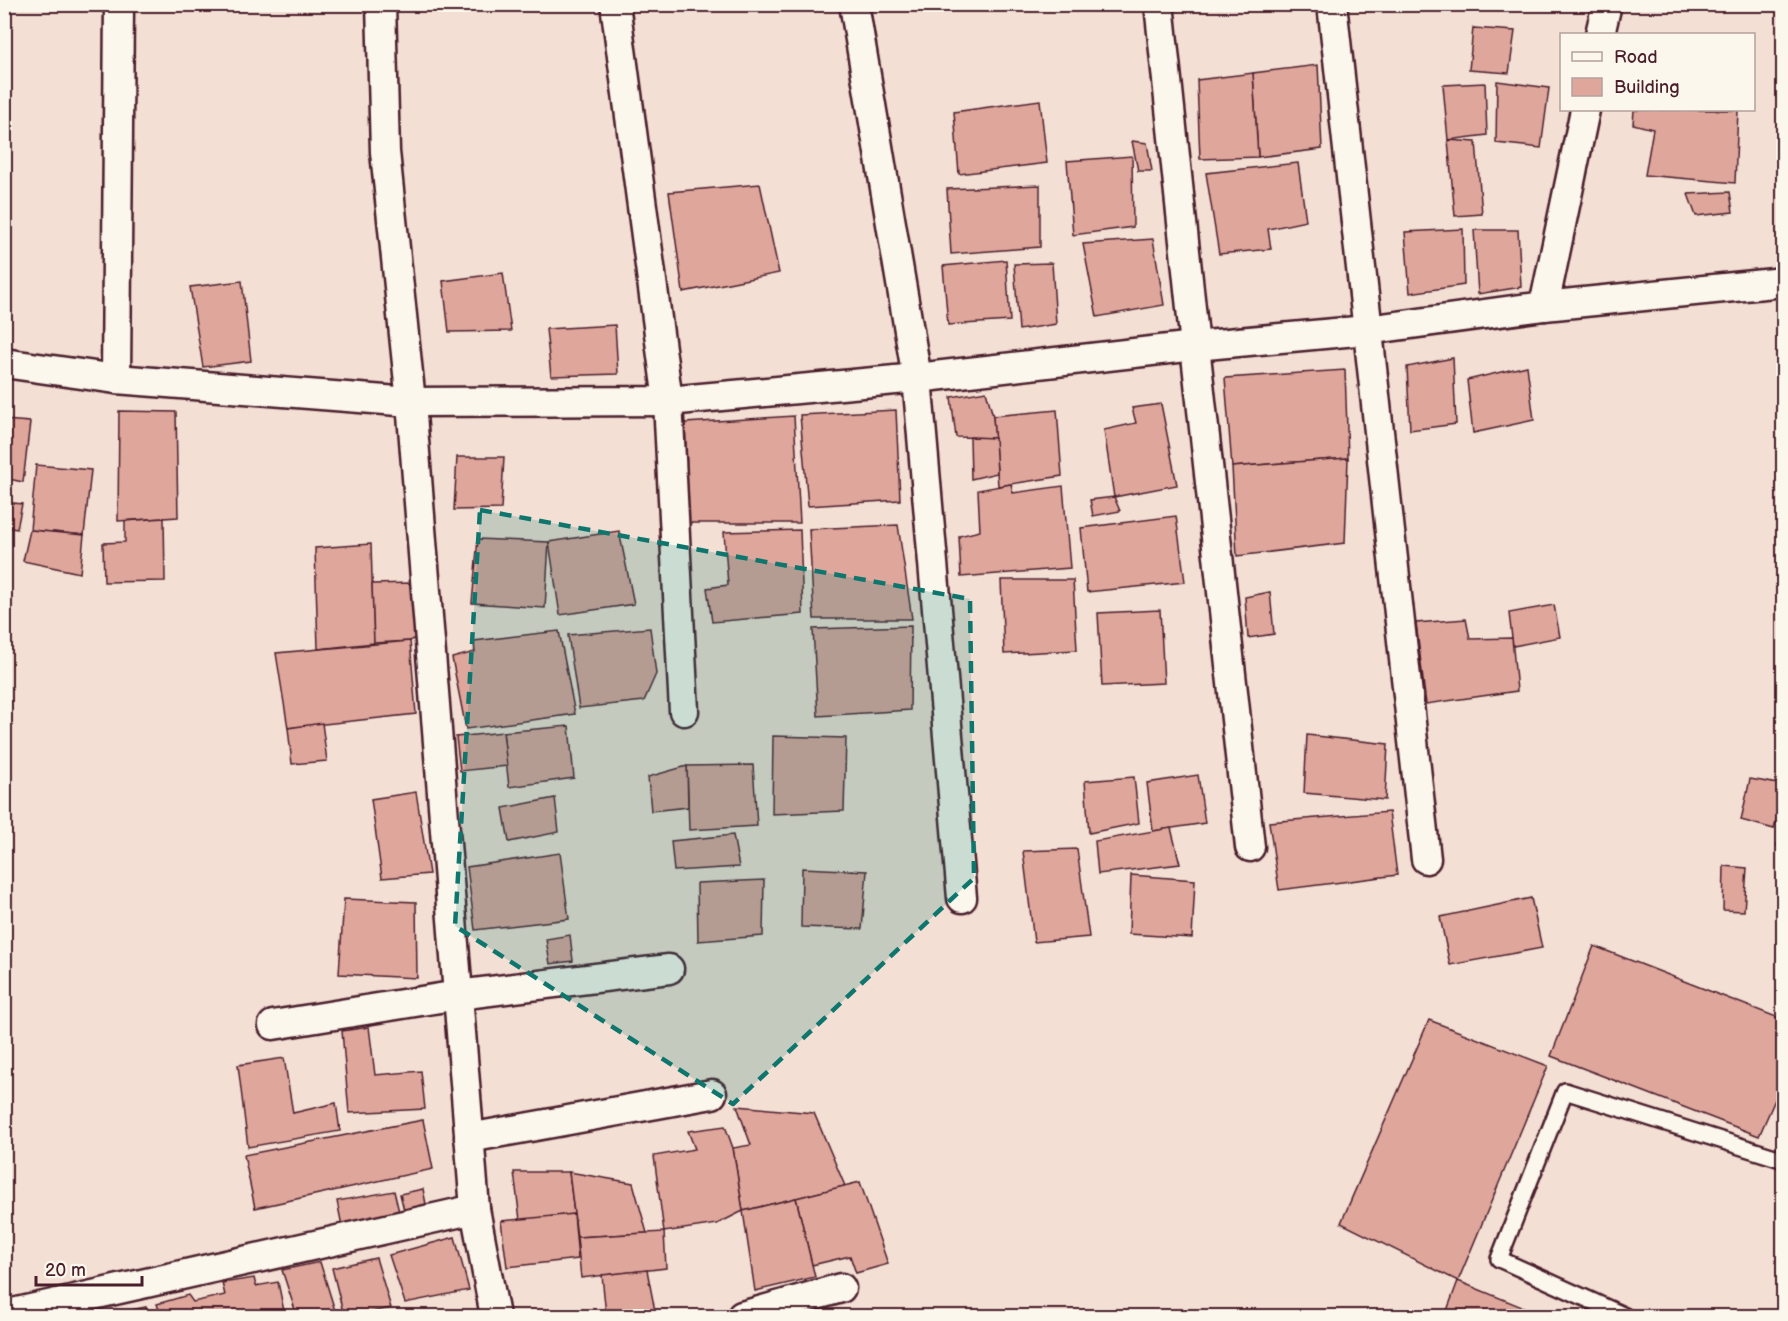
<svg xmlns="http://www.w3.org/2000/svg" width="1788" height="1321" font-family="'Balsamiq Sans',sans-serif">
  <rect width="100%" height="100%" fill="#f3dfd4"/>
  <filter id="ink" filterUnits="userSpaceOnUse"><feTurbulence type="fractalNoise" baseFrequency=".0167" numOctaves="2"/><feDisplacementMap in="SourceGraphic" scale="12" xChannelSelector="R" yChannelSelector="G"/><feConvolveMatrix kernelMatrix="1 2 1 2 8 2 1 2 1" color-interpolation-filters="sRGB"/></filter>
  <g filter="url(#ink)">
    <!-- building -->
    <g fill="#dfa69c" stroke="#4a1f2b" stroke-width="1.5">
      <polygon points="1473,28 1515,31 1509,73 1469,70"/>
      <polygon points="1318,65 1322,149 1258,157 1253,73"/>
      <polygon points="1253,73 1258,157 1200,159 1197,80"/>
      <polygon points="1497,81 1549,88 1541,148 1496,143"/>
      <polygon points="1485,83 1487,135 1448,140 1443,85"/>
      <polygon points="1040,100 1047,163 959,174 954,112"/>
      <polygon points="1634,110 1738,110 1735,183 1645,175 1653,129 1633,124"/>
      <polygon points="1448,140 1476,142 1482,214 1455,216"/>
      <polygon points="1132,141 1147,143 1152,171 1138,171"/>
      <polygon points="1132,156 1133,227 1073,235 1067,161"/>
      <polygon points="1298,163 1306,221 1268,229 1271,249 1219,254 1206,173"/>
      <polygon points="760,184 779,273 683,292 669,192"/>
      <polygon points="1040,185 1040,247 951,254 947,189"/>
      <polygon points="1730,192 1733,212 1696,216 1688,194"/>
      <polygon points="1463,229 1464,285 1410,293 1405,232"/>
      <polygon points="1474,230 1518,230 1521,287 1478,294"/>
      <polygon points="1153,239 1164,305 1097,317 1083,244"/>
      <polygon points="1006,260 1010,321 948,325 943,266"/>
      <polygon points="1052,263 1056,324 1019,330 1014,264"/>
      <polygon points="503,273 511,331 449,332 443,281"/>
      <polygon points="242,281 251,361 203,367 190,287"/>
      <polygon points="615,325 618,374 551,376 546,329"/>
      <polygon points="1453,358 1456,424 1410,430 1407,367"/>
      <polygon points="1527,366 1534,420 1473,433 1467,380"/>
      <polygon points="1345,370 1348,458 1232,467 1225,378"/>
      <polygon points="986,391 993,416 995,438 956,437 951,397"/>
      <polygon points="1161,404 1177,485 1114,497 1104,430 1136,423 1132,408"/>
      <polygon points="896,410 900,500 808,506 800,415"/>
      <polygon points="1057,410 1062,476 998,486 993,416"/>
      <polygon points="119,411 176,412 178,517 118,521"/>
      <polygon points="794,416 800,523 689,523 685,423"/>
      <polygon points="4,420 30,422 23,482 4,478"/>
      <polygon points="970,437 995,438 997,473 971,479"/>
      <polygon points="457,457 504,457 501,509 454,510"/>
      <polygon points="1348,458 1345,543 1237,556 1232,467"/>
      <polygon points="36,465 91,470 84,535 30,530"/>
      <polygon points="1011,484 1013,493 1063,486 1070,568 961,577 959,536 980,531 978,490"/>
      <polygon points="1114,497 1120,511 1093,516 1090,500"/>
      <polygon points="4,502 22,504 17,529 4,527"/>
      <polygon points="1176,516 1185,582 1087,592 1081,528"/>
      <polygon points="164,518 165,581 104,582 103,543 125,542 125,521"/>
      <polygon points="898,525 912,619 814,619 809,529"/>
      <polygon points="30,530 84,535 80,573 23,561"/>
      <polygon points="800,530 803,614 712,622 707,588 728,585 724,532"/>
      <polygon points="619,531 634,604 560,615 549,542"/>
      <polygon points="478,539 549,542 545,608 472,603"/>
      <polygon points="371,544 374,643 318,649 315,548"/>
      <polygon points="1001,580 1073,580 1077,650 1004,654"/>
      <polygon points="412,583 417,637 410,641 374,643 372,584"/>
      <polygon points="1270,592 1274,634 1248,638 1245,597"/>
      <polygon points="1554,605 1560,637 1513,646 1509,613"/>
      <polygon points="1160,610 1164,683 1102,686 1098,613"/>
      <polygon points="1466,619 1470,639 1512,638 1517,691 1426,704 1416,623"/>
      <polygon points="911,626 910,710 818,716 813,629"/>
      <polygon points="650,628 656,674 644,701 579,708 568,635"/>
      <polygon points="559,631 575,714 466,729 452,658 475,652 474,641"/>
      <polygon points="410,641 416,714 288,728 276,653"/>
      <polygon points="322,723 327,761 292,764 288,728"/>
      <polygon points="569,726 574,778 509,787 503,732"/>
      <polygon points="503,732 507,766 460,771 456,737"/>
      <polygon points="1307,735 1388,744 1385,800 1304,793"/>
      <polygon points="773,736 846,738 844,811 772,814"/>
      <polygon points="753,765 757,826 689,830 687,766"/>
      <polygon points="687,766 688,807 651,811 648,777"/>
      <polygon points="1198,775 1205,823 1153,831 1147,783"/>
      <polygon points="1134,777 1139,823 1089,833 1085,781"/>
      <polygon points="1750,779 1784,785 1784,793 1774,829 1741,820"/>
      <polygon points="416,792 429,874 382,878 371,799"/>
      <polygon points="555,798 559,832 509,842 503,808"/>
      <polygon points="1389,812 1397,875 1279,890 1269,822"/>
      <polygon points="1784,822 1784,847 1777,846"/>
      <polygon points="1171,828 1180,864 1098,874 1095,841"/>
      <polygon points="733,835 739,867 674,871 671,841"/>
      <polygon points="1077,849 1089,937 1034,942 1023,851"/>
      <polygon points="560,853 569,919 475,930 467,867"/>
      <polygon points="1724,866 1747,868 1744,911 1723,910"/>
      <polygon points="802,868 867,871 862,929 801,927"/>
      <polygon points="1131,875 1195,880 1192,938 1129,934"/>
      <polygon points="764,880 763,936 698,941 697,883"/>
      <polygon points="1531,898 1542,948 1450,965 1440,917"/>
      <polygon points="344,899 416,902 417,978 339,974"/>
      <polygon points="570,935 573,961 550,964 546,939"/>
      <polygon points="1594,946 1784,1020 1784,1079 1759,1136 1551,1056"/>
      <polygon points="1429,1020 1548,1066 1458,1281 1341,1223"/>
      <polygon points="369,1027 375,1075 421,1071 425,1109 349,1113 342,1031"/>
      <polygon points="284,1058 293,1113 336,1103 340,1131 248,1147 238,1065"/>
      <polygon points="737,1106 814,1113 845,1186 743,1211 733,1148 751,1145"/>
      <polygon points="423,1120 433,1169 255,1208 244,1155"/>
      <polygon points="725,1126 733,1148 743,1211 717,1224 664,1232 654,1156 695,1149 688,1131"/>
      <polygon points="514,1172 569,1172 574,1214 520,1220"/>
      <polygon points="569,1172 633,1183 647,1233 577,1237"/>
      <polygon points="860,1182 888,1264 856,1273 850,1256 812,1265 796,1198"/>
      <polygon points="423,1189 426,1204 404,1210 400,1194"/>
      <polygon points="394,1191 400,1216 342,1226 337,1201"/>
      <polygon points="796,1198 815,1277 755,1291 743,1211"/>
      <polygon points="574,1214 578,1259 507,1267 501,1221"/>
      <polygon points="664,1232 666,1268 581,1278 577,1237"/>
      <polygon points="455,1237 469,1290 405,1303 389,1255"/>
      <polygon points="376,1258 391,1308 353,1316 344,1316 332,1268"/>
      <polygon points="320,1262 336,1314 326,1316 297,1316 282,1270"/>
      <polygon points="647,1270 655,1311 606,1315 602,1275"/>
      <polygon points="254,1278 256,1286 278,1282 285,1316 161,1316 157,1304 188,1295 193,1302 225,1295 222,1283"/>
      <polygon points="1458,1281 1544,1316 1445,1316"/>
      <polygon points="146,1307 148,1316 103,1316"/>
      <polygon points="855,1311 856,1316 829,1316"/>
    </g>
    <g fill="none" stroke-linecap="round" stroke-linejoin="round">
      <!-- lane casing -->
      <g stroke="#4a1f2b" stroke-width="20">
        <polyline id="lane" points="1625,1316 1499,1259 1565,1091 1784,1160"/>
      </g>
      <!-- street casing -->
      <g stroke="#4a1f2b" stroke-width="33">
        <g id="street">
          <polyline points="615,4 668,401 684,711"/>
          <polyline points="854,4 917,378 962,898"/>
          <polyline points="1159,4 1195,346 1250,847"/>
          <polyline points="1332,4 1426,859"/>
          <polyline points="1600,34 1607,4"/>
          <polyline points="1544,306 1585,110"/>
          <polyline points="4,363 116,379 411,402 668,401 917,378 1195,346 1367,330 1544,306 1784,282"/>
          <polyline points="116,379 119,4"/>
          <polyline points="273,1025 458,995 669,969"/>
          <polyline points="469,1138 712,1094"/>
          <polyline points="475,1209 495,1316"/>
          <polyline points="4,1315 475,1209 411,402 385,152 381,4"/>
          <polyline points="742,1316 841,1288"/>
        </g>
      </g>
      <!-- lane -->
      <use href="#lane" stroke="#fbf7ec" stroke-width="15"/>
      <!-- street -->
      <use href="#street" stroke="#fbf7ec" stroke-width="28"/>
    </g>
  </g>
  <!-- marked area -->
  <path fill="#0f766e" fill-opacity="0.2" stroke="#0f766e" stroke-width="4.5" stroke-dasharray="12 8" stroke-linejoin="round" d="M480 510 970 599 974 878 733 1104 455 926Z"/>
  <!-- margin -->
  <rect width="1788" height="1321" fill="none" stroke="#fbf7ec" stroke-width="24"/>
  <rect x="12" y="12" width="1764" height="1297" fill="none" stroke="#4a1f2b" stroke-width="2" filter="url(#ink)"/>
  <!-- legend -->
  <rect x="1560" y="33" width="195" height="78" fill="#fbf7ec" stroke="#b4a19f" stroke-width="1.5"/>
  <rect x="1572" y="52" width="30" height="9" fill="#fbf7ec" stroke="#b4a19f" stroke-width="1.5"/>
  <text x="1614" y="63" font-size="18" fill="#4a1f2b">Road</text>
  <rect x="1572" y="78" width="30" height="18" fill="#dfa69c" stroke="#b4a19f" stroke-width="1.5"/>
  <text x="1614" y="93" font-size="18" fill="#4a1f2b">Building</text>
  <!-- scale -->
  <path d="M36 1276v9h106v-9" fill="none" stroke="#4a1f2b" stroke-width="3"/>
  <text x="45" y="1276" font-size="18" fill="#4a1f2b" stroke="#fbf7ec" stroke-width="4.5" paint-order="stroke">20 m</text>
</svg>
